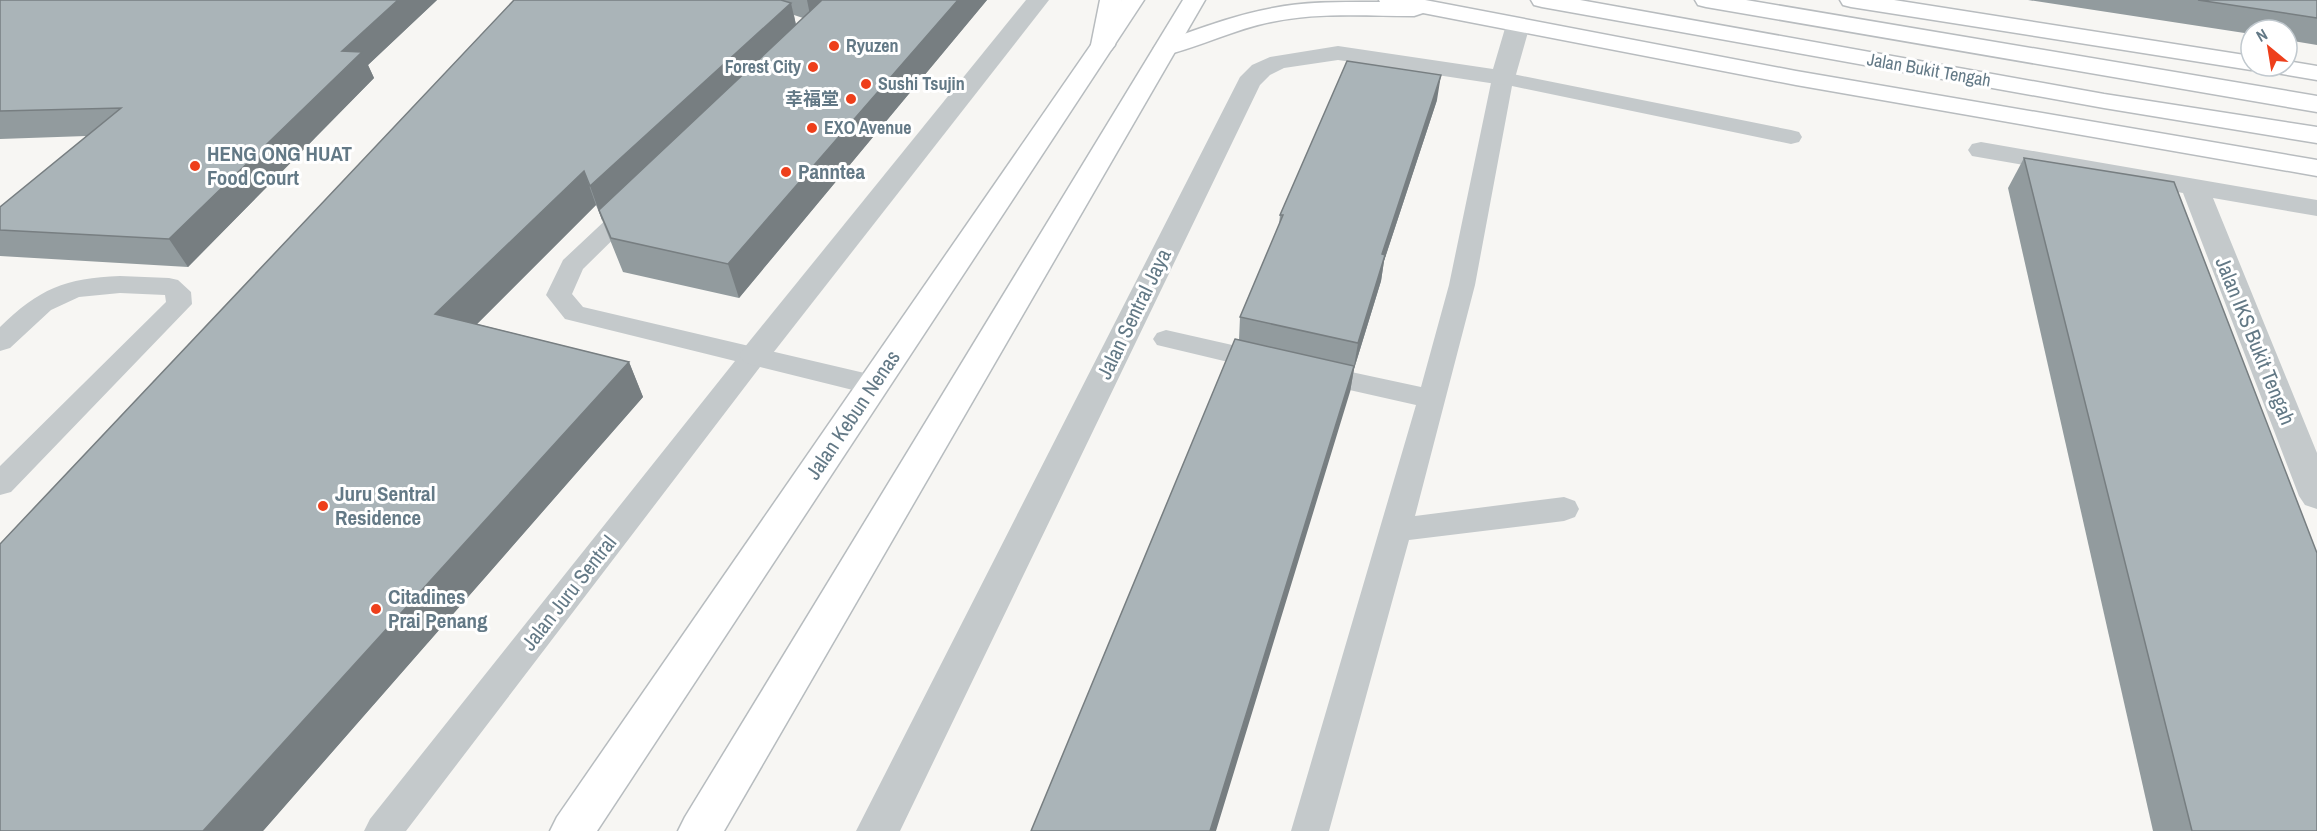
<svg xmlns="http://www.w3.org/2000/svg" width="2317" height="831" font-family="'Archivo Narrow','Noto Sans SC',sans-serif">
  <rect width="100%" height="100%" fill="#f7f6f3"/>
  <g fill="none" stroke-linecap="round" stroke-linejoin="round">
    <!-- primary casing -->
    <g stroke="#b7bcbf" stroke-width="3">
      <g id="primary">
        <polygon points="1122,0 1144,0 597,831 550,831 557,817"/>
        <polygon points="1183,0 1205,0 724,831 678,831 685,817"/>
      </g>
    </g>
    <!-- highway casing -->
    <g stroke="#b8bcbf" stroke-width="3">
      <g id="highway">
        <polygon points="1100,0 1122,0 1115,45 1111,50 1103,52 1095,50 1091,45"/>
        <path d="M1379 0H1425L1796 71 2317 160V176L1796 85 1423 13 1414 16C1367 16 1318 12 1271 22 1235 29 1202 46 1166 55L1158 53 1154 48 1158 43C1196 30 1234 15 1273 8 1308 1 1345 2 1380 2Z"/>
        <polygon points="1531,0 1580,0 2104,94 2317,127 2317,143 2104,108 1542,7 1534,5"/>
        <polygon points="1695,0 1746,0 2317,96 2317,112 1706,7 1698,5"/>
        <polygon points="1840,0 1894,0 2251,56 2251,66 2261,66 2251,70 1851,7 1843,5"/>
        <polygon points="2287,61 2317,66 2317,80 2264,71 2261,66 2287,66"/>
      </g>
    </g>
    <!-- lane -->
    <g fill="#c4c9cb" fill-rule="evenodd">
      <polygon points="1503,72 1791,130 1799,132 1802,137 1799,142 1791,144 1512,86 1475,285 1415,516 1564,497 1575,501 1579,509 1575,517 1564,521 1409,540 1329,831 1291,831 1416,405 1314,382 1304,380 1300,373 1304,366 1314,364 1421,387 1449,285 1492,78 1496,74"/>
      <polygon points="635,198 643,200 647,205 643,210 583,269 572,294 583,307 873,375 883,378 887,385 883,392 873,395 760,367 406,831 364,831 370,819 735,361 565,319 546,295 563,260 627,200"/>
      <path d="M120 276 169 278 178 280 191 292 192 304 11 492 0 495V466L166 302 165 295 120 293 79 297 51 310 10 348 0 351V327C39 289 65 278 120 276Z"/>
      <polygon points="1166,330 1276,355 1280,362 1276,369 1266,371 1157,345 1153,339 1157,333"/>
    </g>
    <!-- street -->
    <g fill="#c4c9cb" fill-rule="evenodd">
      <polygon points="1026,0 1049,0 766,362 755,366 744,362 739,355 744,348"/>
      <polygon points="1518,18 1526,20 1530,25 1515,78 1512,83 1503,85 1338,60 1284,68 1270,75 1260,85 900,831 856,831 1240,77 1252,65 1270,57 1338,46 1493,69 1506,25 1510,20"/>
      <polygon points="1981,142 2317,200 2317,216 2213,198 2317,453 2317,509 2305,505 2299,496 2183,193 1972,156 1968,150 1972,144"/>
    </g>
    <!-- primary -->
    <use href="#primary" fill="#fff" fill-rule="evenodd"/>
    <!-- highway -->
    <use href="#highway" fill="#fff" fill-rule="evenodd"/>
  </g>
  <!-- wall -->
  <g fill="#929b9e" fill-rule="evenodd">
    <polygon points="0,0 437,0 368,65 374,78 188,267 0,256 0,230 86,136 0,139"/>
    <path d="M514 0H987L739 298 623 272 596 205 477 324 629 362 643 397 263 831ZM794 15 803 18 796 25Z"/>
    <polygon points="2028,0 2317,0 2317,45 2287,40 2287,30 2251,30 2251,34"/>
    <polygon points="1437,100 1384,261 1381,281 1354,369 1350,392 1239,340 1240,317 1279,225 1280,215"/>
    <polygon points="2024,158 2317,831 2153,831 2008,188"/>
  </g>
  <!-- shaded-wall -->
  <g fill="#777e81">
    <polygon points="398,0 437,0 368,65 374,78 188,267 169,239 342,51"/>
    <polygon points="807,0 834,0 811,20"/>
    <polygon points="958,0 987,0 739,298 728,264"/>
    <polygon points="791,3 798,34 602,220 590,186"/>
    <polygon points="1441,75 1437,100 1384,261 1381,281 1354,369 1350,392 1216,831 1210,831 1354,366 1358,343 1382,254"/>
    <polygon points="584,171 596,205 453,348 435,314"/>
    <polygon points="629,362 643,397 263,831 203,831"/>
  </g>
  <!-- building -->
  <g fill="#aab4b8" stroke="#777e81" stroke-width="1.5">
    <polygon points="0,0 398,0 342,51 362,52 169,239 0,230 0,207 121,108 0,111"/>
    <polygon points="514,0 781,0 791,3 590,186 584,171 435,314 629,362 203,831 0,831 0,544"/>
    <polygon points="822,0 958,0 728,264 611,238 599,210"/>
    <polygon points="2198,0 2317,0 2317,18"/>
    <polygon points="1347,61 1441,75 1382,254 1385,255 1358,343 1240,317 1283,215 1280,215"/>
    <polygon points="2024,158 2174,182 2317,553 2317,831 2192,831"/>
    <polygon points="1235,339 1354,366 1210,831 1031,831"/>
  </g>
  <!-- markers -->
  <g fill="#ee3f1b" stroke="#fff" stroke-width="2">
    <circle cx="834" cy="46" r="6"/>
    <circle cx="813" cy="67" r="6"/>
    <circle cx="866" cy="84" r="6"/>
    <circle cx="851" cy="99" r="6"/>
    <circle cx="812" cy="128" r="6"/>
    <circle cx="195" cy="166" r="6"/>
    <circle cx="786" cy="172" r="6"/>
    <circle cx="323" cy="506" r="6"/>
    <circle cx="376" cy="609" r="6"/>
  </g>
  <g text-anchor="middle" stroke-width="6" stroke-linejoin="round" paint-order="stroke">
    <!-- far-poi labels -->
    <g font-size="18" font-weight="bold" fill="#637986" stroke="#fff" text-anchor="start">
      <text x="846" y="52">Ryuzen</text>
      <text x="801" y="73" text-anchor="end">Forest City</text>
      <text x="878" y="90">Sushi Tsujin</text>
      <text x="839" y="105" text-anchor="end">幸福堂</text>
      <text x="824" y="134">EXO Avenue</text>
    </g>
    <!-- far-street labels -->
    <g font-size="18" fill="#637986" stroke="#fff">
      <text transform="translate(1929 70) rotate(10)" y="6">Jalan Bukit Tengah</text>
    </g>
    <!-- poi labels -->
    <g font-size="21" font-weight="bold" fill="#637986" stroke="#fff" text-anchor="start">
      <text x="207" y="161">HENG ONG HUAT<tspan x="207" dy="24">Food Court</tspan></text>
      <text x="798" y="179">Panntea</text>
      <text x="335" y="501">Juru Sentral<tspan x="335" dy="24">Residence</tspan></text>
      <text x="388" y="604">Citadines<tspan x="388" dy="24">Prai Penang</tspan></text>
    </g>
    <!-- street labels -->
    <g font-size="21" fill="#637986" stroke="#fff">
      <text transform="translate(1134 314) rotate(-64)" y="7">Jalan Sentral Jaya</text>
      <text transform="translate(2255 341) rotate(68)" y="7">Jalan IKS Bukit Tengah</text>
      <text transform="translate(853 415) rotate(-56)" y="7">Jalan Kebun Nenas</text>
      <text transform="translate(569 593) rotate(-52)" y="7">Jalan Juru Sentral</text>
    </g>
  </g>
  <!-- north arrow -->
  <g transform="translate(2269 48) rotate(330)"><circle r="28" fill="#ffffff" stroke="#c1c9cf" stroke-width="1.5"/>
  <path d="M0-4.5L10 22L0 15L-10 22Z" fill="#ee3f1b"/>
  <text y="-9" font-size="16" font-weight="bold" text-anchor="middle" fill="#637986">N</text>
  </g>
</svg>
